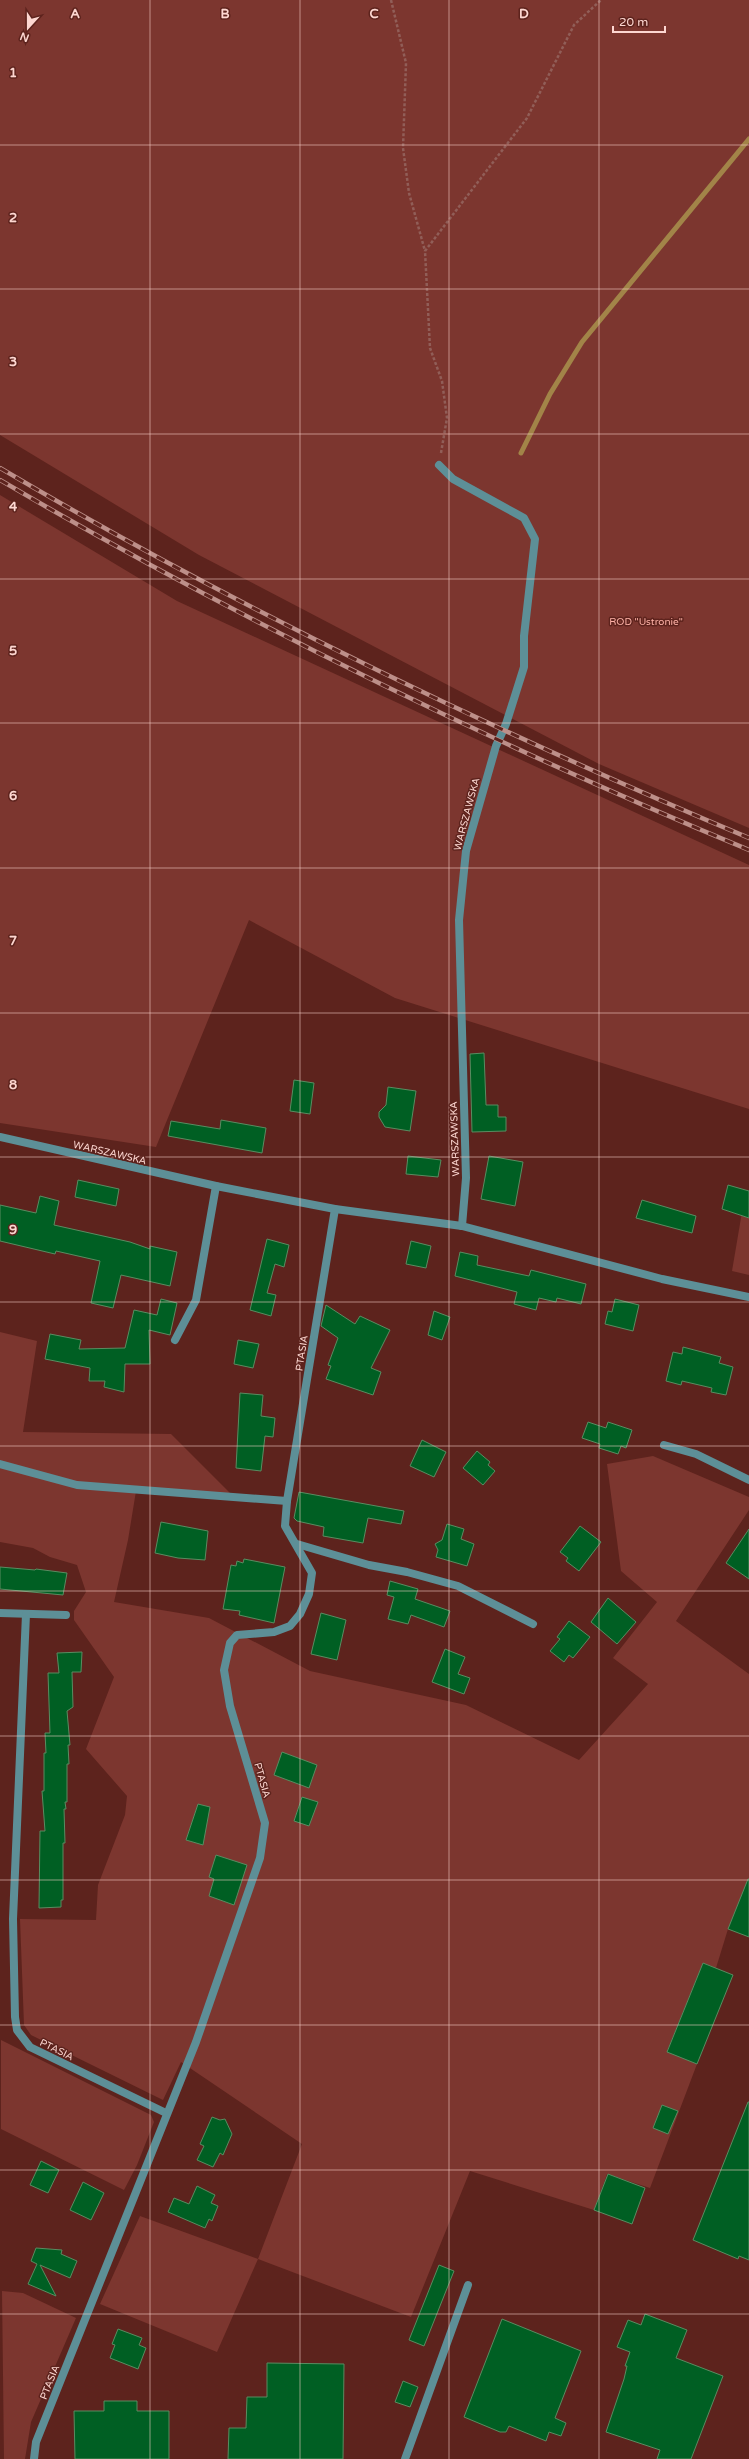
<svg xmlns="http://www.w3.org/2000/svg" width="749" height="2459" font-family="'Varela Round',sans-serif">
  <rect width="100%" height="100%" fill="#5d231d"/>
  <!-- green -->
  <g fill="#7c362f">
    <polygon points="0,0 749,0 749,828 599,764 199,555 0,435"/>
    <polygon points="0,495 177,601 749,865 749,1109 395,998 249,920 156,1147 0,1123"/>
    <polygon points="742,1212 749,1214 749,1275 732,1271"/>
    <polygon points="0,1332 37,1341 23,1432 171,1434 235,1498 136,1491 128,1540 114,1602 209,1618 310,1671 466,1705 579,1760 648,1684 613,1658 657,1602 621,1571 607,1464 653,1456 749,1497 749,1510 676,1621 749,1674 749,1889 728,1929 716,1968 703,1963 667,2051 697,2064 650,2188 607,2174 594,2210 470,2171 411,2317 258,2259 217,2352 100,2304 140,2216 258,2259 302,2144 181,2062 163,2100 31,2035 24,2025 20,1919 96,1920 98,1885 125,1815 127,1796 86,1749 114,1677 74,1620 74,1611 86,1592 77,1565 50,1557 33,1548 0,1542"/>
    <polygon points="1,2040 151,2115 154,2122 137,2165 124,2190 1,2129"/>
    <polygon points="2,2291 23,2293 76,2318 31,2422 25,2459 4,2459"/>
  </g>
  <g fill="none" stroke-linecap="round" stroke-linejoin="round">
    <!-- stream -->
    <polyline stroke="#a28448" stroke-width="5" points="521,453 550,394 582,342 749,139"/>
  </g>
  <!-- building -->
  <g fill="#005f23" stroke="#598c61">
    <polygon points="484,1053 486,1105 498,1105 498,1117 506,1117 506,1131 472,1132 470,1054"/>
    <polygon points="294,1080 314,1083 310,1114 290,1111"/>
    <polygon points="388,1087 416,1091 410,1131 385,1127 379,1117 379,1112 386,1105"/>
    <polygon points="221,1120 266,1128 262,1153 168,1136 171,1121 220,1129"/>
    <polygon points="408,1156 441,1160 438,1177 406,1174"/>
    <polygon points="489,1156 523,1162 515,1206 481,1199"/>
    <polygon points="78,1180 119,1189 116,1206 75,1197"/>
    <polygon points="728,1185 749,1191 749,1218 722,1209"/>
    <polygon points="40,1196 59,1201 54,1225 130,1242 150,1249 150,1246 177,1252 170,1286 121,1275 113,1308 91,1303 100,1261 56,1251 55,1254 0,1241 0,1205 36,1213"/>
    <polygon points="642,1200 696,1216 692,1233 636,1218"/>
    <polygon points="267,1239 289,1245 284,1267 275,1264 267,1293 276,1295 271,1316 250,1310"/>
    <polygon points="411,1241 431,1246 426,1268 406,1264"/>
    <polygon points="460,1252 478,1256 477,1265 529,1276 531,1270 586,1284 581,1304 557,1298 556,1302 539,1298 536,1310 514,1304 517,1292 455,1276"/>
    <polygon points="161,1299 177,1303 170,1335 149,1330 150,1364 125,1364 124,1392 104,1387 105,1381 89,1381 90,1368 45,1359 50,1334 81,1340 79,1349 125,1348 134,1310 157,1315"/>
    <polygon points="615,1299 639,1305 633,1331 605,1324 608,1311 612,1312"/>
    <polygon points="326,1305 355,1324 360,1316 390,1330 371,1368 381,1372 373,1395 326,1379 331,1366 328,1365 338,1338 321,1326"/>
    <polygon points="434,1311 450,1317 442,1340 428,1335"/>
    <polygon points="238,1340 259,1344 253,1368 234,1364"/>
    <polygon points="683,1347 721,1357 719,1363 733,1367 726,1395 711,1392 712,1388 682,1381 681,1385 666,1381 673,1352 682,1354"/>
    <polygon points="240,1393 263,1395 261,1416 275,1418 273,1437 265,1436 261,1471 236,1468"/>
    <polygon points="588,1422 606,1428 608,1422 632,1430 626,1448 621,1446 618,1454 599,1448 600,1444 582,1438"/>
    <polygon points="422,1440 446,1452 434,1477 410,1466"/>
    <polygon points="477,1451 490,1462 488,1465 495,1471 483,1485 463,1468"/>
    <polygon points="299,1492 404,1511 401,1524 368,1518 363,1543 323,1536 324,1527 297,1521 294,1518"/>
    <polygon points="161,1522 208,1531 205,1560 178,1558 155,1553"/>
    <polygon points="447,1524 464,1529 461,1539 474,1544 467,1566 436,1557 438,1550 435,1544 442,1540"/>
    <polygon points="580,1526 601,1542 579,1571 566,1561 568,1558 560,1552"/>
    <polygon points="749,1529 749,1579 726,1563"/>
    <polygon points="244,1559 285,1567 274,1623 239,1615 240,1611 223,1609 231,1565 236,1566 237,1561 243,1563"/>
    <polygon points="0,1567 35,1570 36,1569 67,1573 63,1595 0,1589"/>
    <polygon points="390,1581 418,1589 415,1599 450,1611 444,1627 411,1615 408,1624 388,1619 394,1597 387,1595"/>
    <polygon points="608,1598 636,1622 617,1644 591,1622"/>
    <polygon points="321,1613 346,1620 337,1660 311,1654"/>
    <polygon points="569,1621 590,1637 573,1658 569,1655 564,1662 550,1651 560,1639 557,1637"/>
    <polygon points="445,1649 465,1657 458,1674 470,1678 464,1694 432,1682"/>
    <polygon points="82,1652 81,1672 72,1672 73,1707 67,1711 70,1745 68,1745 69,1764 67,1764 67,1802 65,1802 66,1809 64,1809 65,1843 63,1843 63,1900 61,1900 61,1907 39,1908 40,1831 45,1831 42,1791 44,1791 44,1753 46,1753 45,1733 50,1733 48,1673 59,1673 57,1653"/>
    <polygon points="282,1752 317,1765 309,1788 274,1775"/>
    <polygon points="302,1797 318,1802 309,1826 294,1821"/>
    <polygon points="198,1804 210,1807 203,1845 186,1840"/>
    <polygon points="216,1855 247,1865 234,1905 209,1896 214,1879 209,1877"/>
    <polygon points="748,1879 749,1879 749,1937 728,1929"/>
    <polygon points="703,1963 733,1975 697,2064 667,2052"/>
    <polygon points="748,2102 749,2102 749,2260 739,2256 738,2259 693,2240"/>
    <polygon points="662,2105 678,2111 668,2134 653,2128"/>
    <polygon points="212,2117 220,2120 225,2119 232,2134 223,2155 220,2153 213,2167 197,2160 204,2146 200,2144"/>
    <polygon points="41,2161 59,2170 48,2193 30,2185"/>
    <polygon points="608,2174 645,2188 632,2224 594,2210"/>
    <polygon points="83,2182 104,2193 91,2220 70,2210"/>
    <polygon points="197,2186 215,2195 211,2203 218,2206 212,2221 209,2219 205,2228 168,2212 174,2198 189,2204"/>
    <polygon points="36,2248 62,2250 61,2254 77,2261 70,2278 40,2265 56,2296 28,2284 37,2264 31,2261"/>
    <polygon points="439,2265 454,2271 424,2346 409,2340"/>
    <polygon points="645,2314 687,2330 676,2358 723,2376 691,2459 657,2459 660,2450 606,2432 624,2379 627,2366 625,2366 630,2352 617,2347 628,2320 641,2325"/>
    <polygon points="502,2319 581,2351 555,2418 566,2423 561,2436 549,2432 546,2441 509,2426 506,2432 500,2432 464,2417"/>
    <polygon points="118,2329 142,2338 139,2345 146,2348 138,2369 110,2358 115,2345 112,2344"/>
    <polygon points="267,2363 344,2364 343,2459 228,2459 229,2428 246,2428 247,2397 267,2397"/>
    <polygon points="403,2381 418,2387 410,2407 395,2402"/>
    <polygon points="104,2401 137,2401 137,2411 169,2411 169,2459 75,2459 74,2411 104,2411"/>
  </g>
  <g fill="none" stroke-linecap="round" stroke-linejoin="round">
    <!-- path -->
    <g stroke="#915e58" stroke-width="2.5" stroke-dasharray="3 2" stroke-linecap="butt">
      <polyline points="391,0 406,63 403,148 409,193 425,251"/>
      <polyline points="441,453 447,418 442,381 430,348 425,251 527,118 574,25 601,0"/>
    </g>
    <!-- service -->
    <g stroke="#5d8f97" stroke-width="8">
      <polyline points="439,465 453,479 524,518 535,539 524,636 524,667 506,724 496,746 466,851 459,920 466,1178 462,1226"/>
      <polyline points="175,1340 196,1300 216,1186"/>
      <polyline points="0,1464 77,1485 287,1501"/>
      <polyline points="405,2459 468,2285"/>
    </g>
    <!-- minor -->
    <g stroke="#5d8f97" stroke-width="8">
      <polyline points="664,1445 696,1454 749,1480"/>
      <polyline points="297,1544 369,1565 407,1572 458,1586 533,1624"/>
      <polyline points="0,1613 66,1615"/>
      <polyline points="26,1614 13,1919 15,2017 17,2030 30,2047 166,2113"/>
      <polyline points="34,2459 36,2442 196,2042 260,1858 265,1823 230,1706 224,1670 230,1643 237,1635 274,1632 290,1626 300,1614 309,1594 312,1573 285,1526 287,1501 335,1209"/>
    </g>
    <!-- tertiary -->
    <polyline stroke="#5d8f97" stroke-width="8" points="0,1137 216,1186 335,1209 462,1226 662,1279 749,1297"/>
    <!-- rail casing -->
    <g stroke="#bd8f89" stroke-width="4.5">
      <g id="rail">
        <path d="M0 468C240 610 492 730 749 838"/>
        <path d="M0 480C241 621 491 743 749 850"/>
      </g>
    </g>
    <!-- rail -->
    <use href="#rail" stroke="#5d231d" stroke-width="3" stroke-dasharray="9" stroke-linecap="butt"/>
  </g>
  <!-- grid -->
  <path fill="none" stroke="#fdd7d1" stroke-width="1" stroke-opacity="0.55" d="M150 0V2459M300 0V2459M449 0V2459M599 0V2459M0 145H749M0 289H749M0 434H749M0 579H749M0 723H749M0 868H749M0 1013H749M0 1157H749M0 1302H749M0 1446H749M0 1591H749M0 1736H749M0 1880H749M0 2025H749M0 2170H749M0 2314H749"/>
  <g text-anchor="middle" stroke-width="3" stroke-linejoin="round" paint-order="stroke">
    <!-- park labels -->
    <g font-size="10" fill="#ffb2a7" stroke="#5d231d">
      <text x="646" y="625">ROD "Ustronie"</text>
    </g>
    <!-- street labels -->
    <g font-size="10" fill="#fdd7d1" stroke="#5d231d">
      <text transform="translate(466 814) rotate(-75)" y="4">WARSZAWSKA</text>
      <text transform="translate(454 1139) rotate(-92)" y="4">WARSZAWSKA</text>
      <text transform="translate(110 1152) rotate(13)" y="4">WARSZAWSKA</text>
      <text transform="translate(301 1353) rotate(-81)" y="4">PTASIA</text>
      <text transform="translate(263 1780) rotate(74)" y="4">PTASIA</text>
      <text transform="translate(57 2049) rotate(26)" y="4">PTASIA</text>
      <text transform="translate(49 2382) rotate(-68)" y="4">PTASIA</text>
    </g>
  </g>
  <g font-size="13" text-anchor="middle" font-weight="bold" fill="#fdd7d1" stroke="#5d231d" stroke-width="3" stroke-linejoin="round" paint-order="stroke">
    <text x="75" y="18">A</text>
    <text x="225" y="18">B</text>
    <text x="374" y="18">C</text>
    <text x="524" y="18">D</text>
    <text x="13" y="77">1</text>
    <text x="13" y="222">2</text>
    <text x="13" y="366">3</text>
    <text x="13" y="511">4</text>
    <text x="13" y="655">5</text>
    <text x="13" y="800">6</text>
    <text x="13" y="945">7</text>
    <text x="13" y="1089">8</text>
    <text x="13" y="1234">9</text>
  </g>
  <!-- north arrow -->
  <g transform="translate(28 28) rotate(201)" stroke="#5d231d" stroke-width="3" paint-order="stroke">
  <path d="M0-3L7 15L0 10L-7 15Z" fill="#fdd7d1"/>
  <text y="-6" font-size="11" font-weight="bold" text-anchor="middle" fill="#fdd7d1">N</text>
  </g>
  <!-- scale -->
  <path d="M613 26v6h52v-6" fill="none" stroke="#fdd7d1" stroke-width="2"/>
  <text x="619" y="26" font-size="12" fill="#fdd7d1" stroke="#5d231d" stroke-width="3" paint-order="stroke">20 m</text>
</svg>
